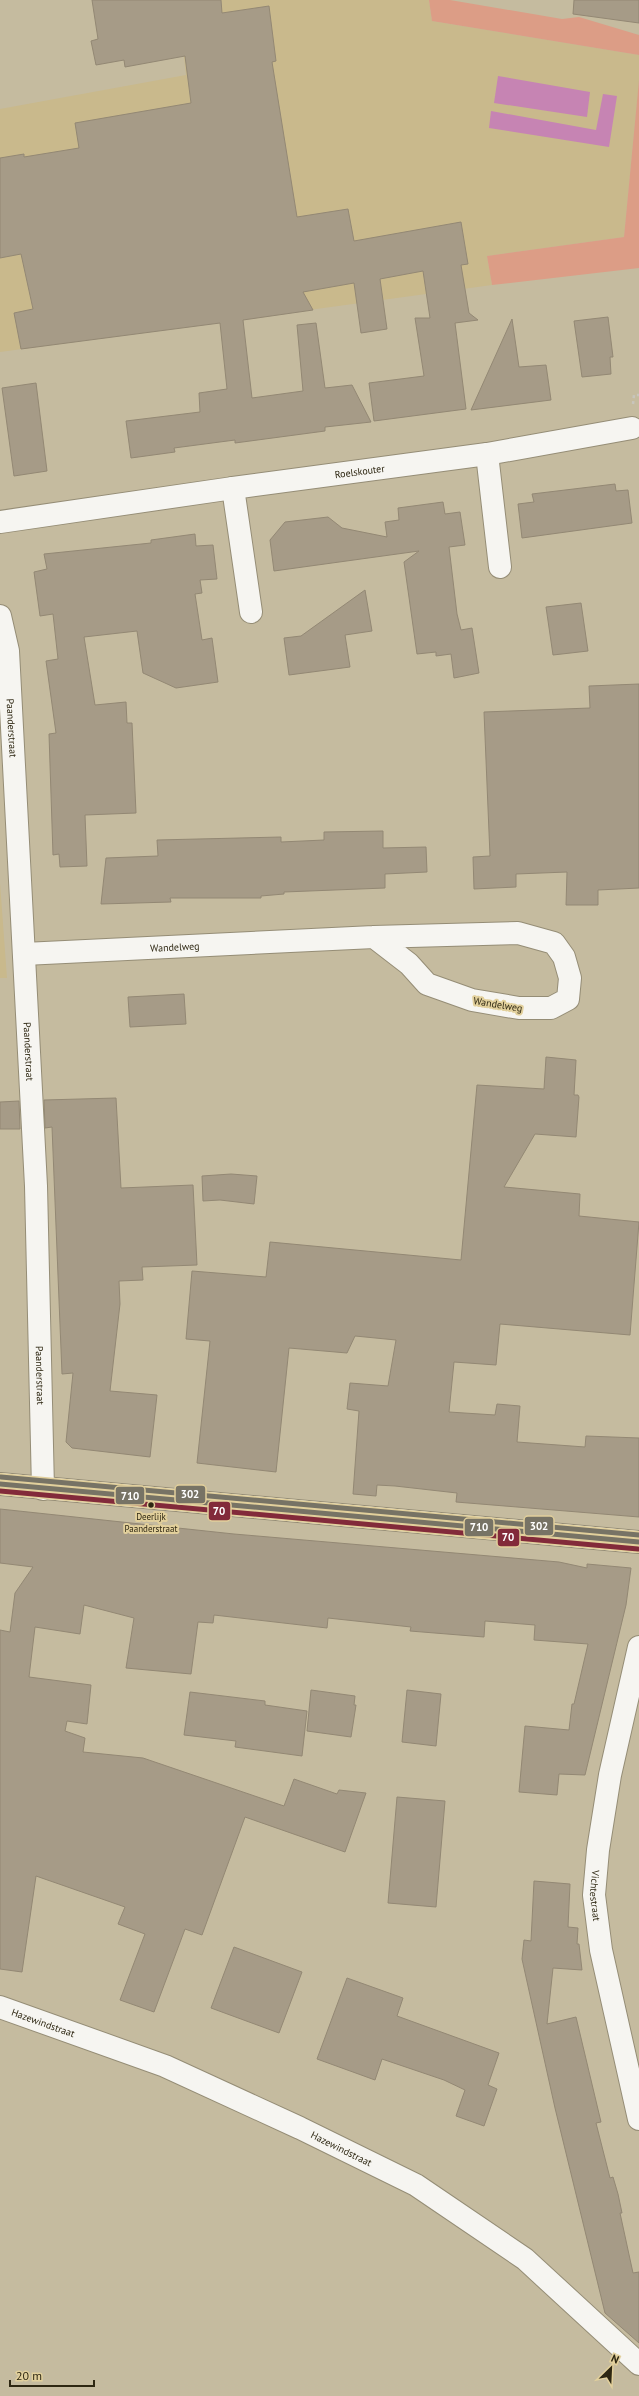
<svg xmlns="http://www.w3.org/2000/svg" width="639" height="2396" font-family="'PT Sans',sans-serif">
  <rect width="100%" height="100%" fill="#c5bb9f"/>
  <!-- built -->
  <g fill="#c9b98c">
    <polygon points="221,0 429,0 432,21 639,55 639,80 624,237 487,256 492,285 0,352 0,109 186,75 179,12 222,6"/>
    <polygon points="0,883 7,978 0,978"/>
  </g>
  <!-- green -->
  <g fill="#dc9d86">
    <polygon points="429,0 450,0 562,19 579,17 639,35 639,55 432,21"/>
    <polygon points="639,80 639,268 492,285 487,256 624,237"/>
  </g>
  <!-- water -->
  <g fill="#c684b3">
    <polygon points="498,76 590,92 587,117 494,103"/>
    <polygon points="603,94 617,96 609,147 489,128 491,111 596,130"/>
  </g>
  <!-- building -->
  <g fill="#a69b87" stroke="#938874">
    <polygon points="92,0 221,0 222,13 269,6 276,61 272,62 297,217 348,209 354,241 461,222 468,264 461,265 469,313 478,320 455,323 466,409 374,421 369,383 424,376 415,318 430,318 423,271 380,279 387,329 361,333 354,283 303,292 313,310 243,320 252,398 303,391 297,325 316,323 325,388 352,385 371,422 325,427 325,431 235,443 235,440 174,448 175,452 131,458 126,421 200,412 199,393 227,389 220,323 21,349 14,313 33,309 21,254 0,258 0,158 24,154 24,157 79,148 75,123 191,103 185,56 125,67 124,60 96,65 91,41 98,39"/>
    <polygon points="574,0 639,0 639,23 573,14"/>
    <polygon points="608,317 613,357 610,357 611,374 582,377 574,321"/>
    <polygon points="512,319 519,367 546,365 551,400 471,410"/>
    <polygon points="36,383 47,471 14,476 2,388"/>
    <polygon points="615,484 616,491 628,490 632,523 522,538 518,504 534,502 532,494"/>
    <polygon points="443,502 445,514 460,512 465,545 449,547 457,614 461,630 472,628 479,673 454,678 451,654 436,656 436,652 417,654 404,562 419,551 274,571 270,540 285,522 328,517 342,528 387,537 385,522 399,520 398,508"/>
    <polygon points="195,534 196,546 213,545 217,579 200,580 202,593 195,594 202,640 212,638 218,682 176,688 143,673 137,631 84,637 95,705 126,702 127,723 132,723 136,813 85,815 87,866 60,867 59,854 53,855 49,734 56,733 46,661 58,659 53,614 40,616 34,572 47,569 44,554 151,543 151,540"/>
    <polygon points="365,590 372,631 345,635 350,667 289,675 284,638 301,636"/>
    <polygon points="581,603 588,651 553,655 546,607"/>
    <polygon points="639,684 639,888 598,890 598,905 566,905 567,872 516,874 516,887 474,889 473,857 490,856 484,712 590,708 589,686"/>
    <polygon points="383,831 383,848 426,847 427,872 385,874 385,888 284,892 284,894 261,896 261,898 170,898 171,902 101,904 106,858 158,856 157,840 281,837 281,842 324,840 324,832"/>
    <polygon points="184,994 186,1024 130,1027 128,997"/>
    <polygon points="546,1057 576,1060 574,1095 578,1095 579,1097 576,1137 535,1134 504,1187 580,1194 579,1216 639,1222 630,1335 500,1324 496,1365 454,1362 449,1412 495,1415 497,1404 520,1406 517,1442 585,1447 586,1436 639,1438 639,1517 456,1502 457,1493 395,1486 377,1485 376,1496 353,1494 359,1411 347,1409 350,1383 388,1386 396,1340 355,1336 347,1353 289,1348 276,1472 197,1463 210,1341 186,1339 192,1271 266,1277 270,1242 461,1260 477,1085 544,1089"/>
    <polygon points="116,1098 121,1188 193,1185 197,1265 142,1267 143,1280 119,1281 120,1304 110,1391 157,1395 150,1457 72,1448 66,1442 73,1373 62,1374 52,1127 45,1128 44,1100"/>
    <polygon points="19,1101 20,1129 0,1129 0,1102"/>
    <polygon points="231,1174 257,1176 254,1204 220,1200 203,1201 202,1176"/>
    <polygon points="0,1509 234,1534 559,1562 587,1568 587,1564 631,1568 626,1605 585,1775 559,1774 557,1795 519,1792 525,1726 569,1730 572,1704 574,1704 588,1644 534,1640 535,1625 485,1621 484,1637 410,1631 411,1627 328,1618 327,1628 214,1615 213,1623 198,1622 191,1674 126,1668 134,1618 84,1605 80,1634 35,1627 29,1677 91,1685 87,1724 67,1721 65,1731 85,1738 83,1752 143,1758 284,1806 294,1779 337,1794 339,1790 366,1793 345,1852 245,1817 202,1935 185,1929 154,2012 120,2000 145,1934 118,1924 125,1907 36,1876 22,1972 0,1969 0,1630 10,1632 15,1593 33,1567 0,1563"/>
    <polygon points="311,1690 355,1696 354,1705 356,1705 351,1737 307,1731"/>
    <polygon points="407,1690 441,1694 436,1746 402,1742"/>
    <polygon points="190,1692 265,1701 265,1705 307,1711 302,1756 235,1747 236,1741 184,1735"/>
    <polygon points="397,1797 445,1801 436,1907 388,1903"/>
    <polygon points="534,1881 570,1884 568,1927 578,1928 577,1944 579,1944 582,1970 553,1968 547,2024 576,2017 601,2122 596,2123 610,2178 613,2177 618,2194 622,2213 620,2213 633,2273 639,2272 639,2343 605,2313 555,2108 522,1959 524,1940 531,1941"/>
    <polygon points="234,1947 302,1972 279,2033 211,2008"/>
    <polygon points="347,1978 403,1998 397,2016 499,2053 488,2085 497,2089 484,2126 456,2116 465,2090 444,2080 382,2059 375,2080 317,2059"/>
  </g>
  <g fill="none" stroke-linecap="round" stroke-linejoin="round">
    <!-- minor casing -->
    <g stroke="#958d76" stroke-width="24">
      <g id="minor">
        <polyline points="0,522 233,488"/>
        <polyline points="500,567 487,454 632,428"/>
        <path id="s1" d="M251 612 233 488 487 454"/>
        <path id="s2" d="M0 616 8 651 36 1186 43 1489"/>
        <path id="s3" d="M24 954 374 937 518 933 554 943 564 957 570 978 568 999 551 1008H519L472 1000 427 984 409 964 374 937"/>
        <path id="s4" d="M639 1647 610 1775 598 1850 594 1895 601 1950 639 2119"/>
        <path id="s5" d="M0 2007 165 2066 300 2128 416 2185 525 2259 639 2364"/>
      </g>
    </g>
    <!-- tertiary casing -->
    <g stroke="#958d76" stroke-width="24">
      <polyline id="tertiary" points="0,1484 639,1542"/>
    </g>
    <!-- path -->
    <polyline stroke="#c8c5bc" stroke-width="2.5" stroke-dasharray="3 3" stroke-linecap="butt" points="633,404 634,395 639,395"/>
    <!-- minor -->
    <use href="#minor" stroke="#f6f5f1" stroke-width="22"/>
    <!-- tertiary -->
    <use href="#tertiary" stroke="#f6f5f1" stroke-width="22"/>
    <!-- bus-1 casing -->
    <g stroke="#e2d09c" stroke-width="8">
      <polyline id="bus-1" points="0,1484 639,1542"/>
    </g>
    <!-- bus-2 casing -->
    <g stroke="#e2d09c" stroke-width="8">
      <polyline id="bus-2" points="0,1491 638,1549"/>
    </g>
    <!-- bus-3 casing -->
    <g stroke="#e2d09c" stroke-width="8">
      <polyline id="bus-3" points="1,1477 639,1535"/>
    </g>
    <!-- bus-1 -->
    <use href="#bus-1" stroke="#777365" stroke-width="5"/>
    <!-- bus-2 -->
    <use href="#bus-2" stroke="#822a3a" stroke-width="5"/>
    <!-- bus-3 -->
    <use href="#bus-3" stroke="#777365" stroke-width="5"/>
  </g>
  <!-- markers -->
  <circle fill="#2e2712" stroke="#e2d09c" stroke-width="1.5" cx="151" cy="1505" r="3.5"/>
  <g text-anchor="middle" stroke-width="4" stroke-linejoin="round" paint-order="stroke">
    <!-- bus labels -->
    <g font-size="9" fill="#2e2712" stroke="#e2d09c">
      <text x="151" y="1520">Deerlijk<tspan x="151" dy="12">Paanderstraat</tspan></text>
    </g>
    <!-- street labels -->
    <g font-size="10" fill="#2e2712" stroke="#e2d09c">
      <text dy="4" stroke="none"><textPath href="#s1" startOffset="253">Roelskouter</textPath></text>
      <text dy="4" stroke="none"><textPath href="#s2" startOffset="113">Paanderstraat</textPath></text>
      <text dy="4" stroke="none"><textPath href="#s3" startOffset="151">Wandelweg</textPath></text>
      <text transform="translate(498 1004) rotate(9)" y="4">Wandelweg</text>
      <text dy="4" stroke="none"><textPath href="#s2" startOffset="437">Paanderstraat</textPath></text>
      <text dy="4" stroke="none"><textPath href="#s2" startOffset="761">Paanderstraat</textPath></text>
      <text dy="4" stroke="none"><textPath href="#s4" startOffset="253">Vichtestraat</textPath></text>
      <text dy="4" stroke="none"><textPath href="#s5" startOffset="46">Hazewindstraat</textPath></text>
      <text dy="4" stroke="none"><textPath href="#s5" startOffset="370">Hazewindstraat</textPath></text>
    </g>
  </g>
  <g stroke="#e2d09c" stroke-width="1.5">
    <rect x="175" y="1485" width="31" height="19" rx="4" fill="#777365"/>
    <rect x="115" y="1486" width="30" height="19" rx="4" fill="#777365"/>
    <rect x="208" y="1501" width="23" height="20" rx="4" fill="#822a3a"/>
    <rect x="524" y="1516" width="30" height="20" rx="4" fill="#777365"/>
    <rect x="464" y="1518" width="30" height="19" rx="4" fill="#777365"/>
    <rect x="497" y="1528" width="23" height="19" rx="4" fill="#822a3a"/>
  </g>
  <g font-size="11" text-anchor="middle" font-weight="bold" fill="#fff">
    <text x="190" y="1498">302</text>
    <text x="130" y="1500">710</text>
    <text x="219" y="1515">70</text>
    <text x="539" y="1530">302</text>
    <text x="479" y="1531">710</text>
    <text x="508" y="1541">70</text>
  </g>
  <!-- north arrow -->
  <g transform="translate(611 2368) rotate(24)" stroke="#e2d09c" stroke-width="3" paint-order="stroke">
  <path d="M0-3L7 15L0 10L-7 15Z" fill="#2e2712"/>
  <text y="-6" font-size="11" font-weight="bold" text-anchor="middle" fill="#2e2712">N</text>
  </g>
  <!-- scale -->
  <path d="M10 2380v6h84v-6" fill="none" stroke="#2e2712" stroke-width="2"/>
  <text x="16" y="2380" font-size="12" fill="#2e2712" stroke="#e2d09c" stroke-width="3" paint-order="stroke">20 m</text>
</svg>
